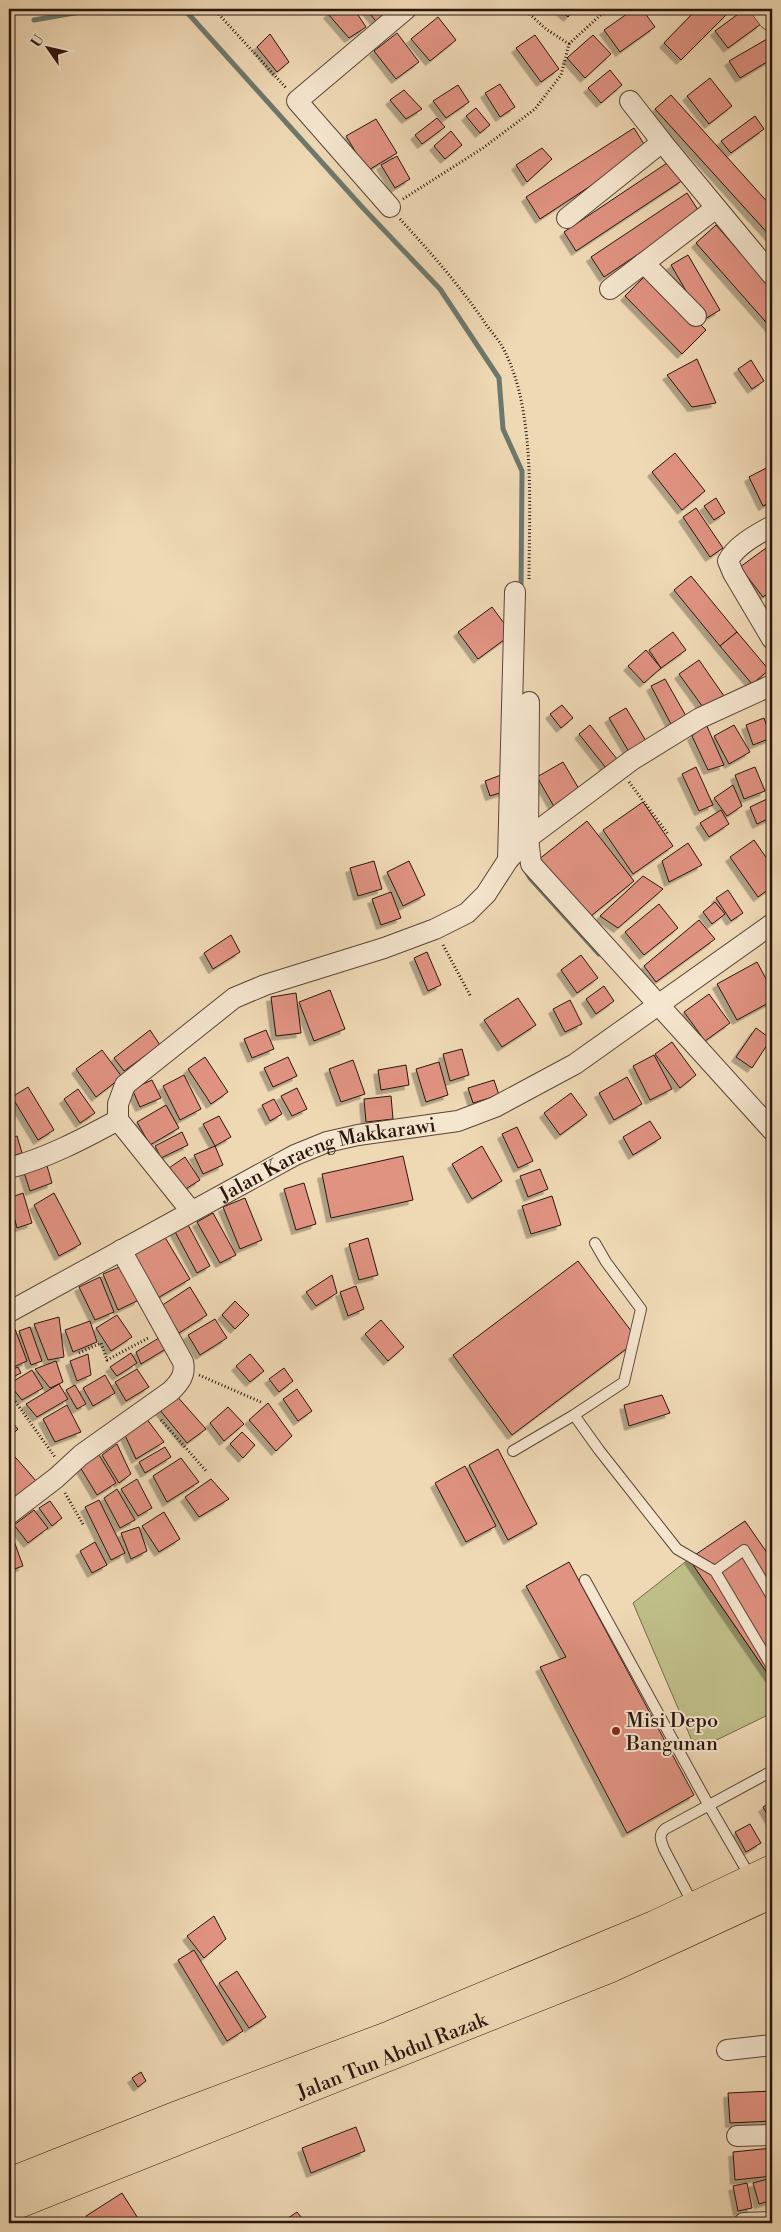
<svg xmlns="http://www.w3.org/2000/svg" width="781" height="2232" font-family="'Libre Bodoni',serif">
  <defs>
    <filter id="shadow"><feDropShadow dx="-4.5" dy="4.5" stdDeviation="0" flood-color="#0004"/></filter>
  </defs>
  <rect width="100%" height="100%" fill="#efd9b5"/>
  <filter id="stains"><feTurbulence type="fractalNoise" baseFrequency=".004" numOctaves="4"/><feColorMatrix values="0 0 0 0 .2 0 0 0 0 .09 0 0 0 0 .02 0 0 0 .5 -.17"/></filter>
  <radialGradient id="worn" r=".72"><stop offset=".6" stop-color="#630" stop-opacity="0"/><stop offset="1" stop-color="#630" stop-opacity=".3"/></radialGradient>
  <!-- green -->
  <polygon fill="#bfbe89" stroke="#746a4c" points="689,1559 772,1680 772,1713 696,1750 633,1603"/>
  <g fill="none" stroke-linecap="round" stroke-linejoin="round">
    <!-- stream -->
    <g stroke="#6d786c" stroke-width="5">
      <polyline points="184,9 363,208 440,289 499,378 503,429 522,471 521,591"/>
      <polyline points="34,20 86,11 90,9"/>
      <polyline points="526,871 530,878 599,954"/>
    </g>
  </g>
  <!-- building -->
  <g fill="#e19382" stroke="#29150e" filter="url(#shadow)">
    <polygon points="333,9 354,9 366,27 349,38 328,14"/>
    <polygon points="366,9 400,9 380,26"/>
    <polygon points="559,9 575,9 568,17"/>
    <polygon points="634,9 642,9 655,27 620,52 604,30"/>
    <polygon points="697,9 723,9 728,13 681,60 664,43"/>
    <polygon points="745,9 750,9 761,24 728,48 715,31"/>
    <polygon points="438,17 456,40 430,61 411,39"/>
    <polygon points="397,33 419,62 396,79 374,51"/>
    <polygon points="270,34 289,62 277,72 257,47"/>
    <polygon points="535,35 559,69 541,82 516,48"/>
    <polygon points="593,35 611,54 585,78 567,58"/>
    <polygon points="767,39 772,48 772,59 740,78 729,61"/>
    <polygon points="610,70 622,85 601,103 588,88"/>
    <polygon points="710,78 732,106 709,124 687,96"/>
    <polygon points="500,84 515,107 500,117 485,93"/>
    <polygon points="458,85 469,102 446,118 433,101"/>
    <polygon points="404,90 422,109 406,119 390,100"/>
    <polygon points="671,95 772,207 772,238 655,109"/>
    <polygon points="476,108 490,125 480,133 466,116"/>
    <polygon points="755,116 764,129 731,153 721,141"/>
    <polygon points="437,118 445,127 422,144 415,135"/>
    <polygon points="376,119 397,153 367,171 346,136"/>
    <polygon points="634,128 647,149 540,219 526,197"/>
    <polygon points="451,131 462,145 445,159 434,146"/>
    <polygon points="542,148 552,159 527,182 516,165"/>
    <polygon points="397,156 410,179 395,188 381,165"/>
    <polygon points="670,161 683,180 576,251 564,232"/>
    <polygon points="687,193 700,213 604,277 591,257"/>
    <polygon points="716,225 772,289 772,329 696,243"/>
    <polygon points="688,255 720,310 703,320 671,265"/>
    <polygon points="648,273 706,330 682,354 625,296"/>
    <polygon points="697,359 716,403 692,407 667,375"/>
    <polygon points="751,360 764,381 752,389 738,369"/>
    <polygon points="675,453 705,491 682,510 652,472"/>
    <polygon points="770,466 772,470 772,501 763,506 749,477"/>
    <polygon points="716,498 725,513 714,520 704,506"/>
    <polygon points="696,508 723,548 710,557 683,517"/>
    <polygon points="766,548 772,556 772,590 763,597 740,567"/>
    <polygon points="691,576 737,632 720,646 674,590"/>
    <polygon points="492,607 512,634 478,659 458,632"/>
    <polygon points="673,632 686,650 661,668 649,650"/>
    <polygon points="737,632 769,670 752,684 720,646"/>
    <polygon points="646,650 661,668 644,683 628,666"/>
    <polygon points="699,660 724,696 705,710 679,674"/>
    <polygon points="665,679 686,716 671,724 651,686"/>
    <polygon points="562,705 573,718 561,728 550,714"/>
    <polygon points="626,708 649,746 632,757 609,718"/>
    <polygon points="764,718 771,738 753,745 746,725"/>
    <polygon points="706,724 724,765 708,770 692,736"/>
    <polygon points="590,725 617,759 606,768 579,734"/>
    <polygon points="734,725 750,752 729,764 714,736"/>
    <polygon points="563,762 582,794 556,810 537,777"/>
    <polygon points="696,767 713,805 699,811 682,774"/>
    <polygon points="755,767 765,791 744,799 735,775"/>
    <polygon points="501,775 506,791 490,796 485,781"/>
    <polygon points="733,785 742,806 727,816 714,798"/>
    <polygon points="767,799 772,811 772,817 757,824 750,807"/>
    <polygon points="643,802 673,846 633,874 603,830"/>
    <polygon points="721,810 729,824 709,837 700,823"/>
    <polygon points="587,821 634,881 586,920 538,860"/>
    <polygon points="754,840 772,866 772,887 758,897 730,857"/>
    <polygon points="688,843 702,865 669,882 662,861"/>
    <polygon points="374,861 382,889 358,896 350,868"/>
    <polygon points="409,861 425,895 403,906 387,872"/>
    <polygon points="643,876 663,889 618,928 600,916"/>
    <polygon points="728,890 743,913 731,921 716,898"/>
    <polygon points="391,892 401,918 381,925 372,899"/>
    <polygon points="715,902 725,914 712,924 703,912"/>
    <polygon points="659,904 678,928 644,955 625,932"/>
    <polygon points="699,920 715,939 656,982 644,966"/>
    <polygon points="231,935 240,952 213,969 204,953"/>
    <polygon points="427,952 441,985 428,991 414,958"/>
    <polygon points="581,955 598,978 577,993 561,970"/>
    <polygon points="757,962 772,990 772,1001 737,1020 717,984"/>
    <polygon points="604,986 614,1001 596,1014 586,999"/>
    <polygon points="330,990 345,1029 314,1041 299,1002"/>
    <polygon points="296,993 301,1033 276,1036 271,997"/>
    <polygon points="709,994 730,1023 705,1041 684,1012"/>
    <polygon points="518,998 536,1025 502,1047 484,1020"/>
    <polygon points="570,1000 582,1024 565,1032 553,1009"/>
    <polygon points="756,1028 771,1039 752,1068 736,1057"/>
    <polygon points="150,1030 160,1045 124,1071 114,1058"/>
    <polygon points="266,1030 274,1049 252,1058 244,1039"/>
    <polygon points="672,1042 696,1075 680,1088 655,1054"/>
    <polygon points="462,1049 469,1075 450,1081 443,1054"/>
    <polygon points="102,1050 122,1077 96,1097 76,1069"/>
    <polygon points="654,1055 672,1089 650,1100 633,1066"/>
    <polygon points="205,1057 228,1092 211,1104 188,1069"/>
    <polygon points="288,1057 297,1076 273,1087 264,1068"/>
    <polygon points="353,1060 365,1094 341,1102 329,1069"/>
    <polygon points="439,1062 448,1095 426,1102 416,1069"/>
    <polygon points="406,1065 409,1085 381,1090 378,1070"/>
    <polygon points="184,1075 201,1109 180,1120 163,1086"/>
    <polygon points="627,1077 642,1104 614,1120 599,1093"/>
    <polygon points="152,1080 161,1098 140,1107 132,1089"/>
    <polygon points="494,1080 499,1095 473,1103 468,1088"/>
    <polygon points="28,1087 54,1130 38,1140 12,1097"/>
    <polygon points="297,1088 307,1109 292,1116 281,1096"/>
    <polygon points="78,1089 95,1113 80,1123 64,1099"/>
    <polygon points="571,1093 587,1115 560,1135 544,1113"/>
    <polygon points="391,1096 393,1119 366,1122 364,1099"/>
    <polygon points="274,1099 282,1114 270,1121 262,1105"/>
    <polygon points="166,1105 179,1128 150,1145 137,1122"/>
    <polygon points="219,1116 231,1137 215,1146 203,1124"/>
    <polygon points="650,1121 661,1138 633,1155 623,1137"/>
    <polygon points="517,1127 533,1161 518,1168 502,1134"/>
    <polygon points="182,1132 188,1145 161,1158 155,1146"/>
    <polygon points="17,1136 22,1153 9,1157 9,1138"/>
    <polygon points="215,1146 223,1165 203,1174 194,1155"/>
    <polygon points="482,1146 502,1181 472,1199 452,1164"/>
    <polygon points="403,1156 413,1200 331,1218 322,1174"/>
    <polygon points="185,1157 200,1180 184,1190 169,1168"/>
    <polygon points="45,1159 52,1183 30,1191 22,1166"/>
    <polygon points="540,1169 548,1189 528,1197 520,1176"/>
    <polygon points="304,1183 316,1224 296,1230 284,1189"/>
    <polygon points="23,1193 32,1223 17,1228 9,1198"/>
    <polygon points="54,1193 81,1244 59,1256 34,1205"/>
    <polygon points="552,1196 561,1225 531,1234 522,1206"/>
    <polygon points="245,1198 262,1240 240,1249 223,1207"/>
    <polygon points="213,1213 236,1255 220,1263 197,1222"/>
    <polygon points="186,1221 210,1266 197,1273 173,1228"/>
    <polygon points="163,1234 190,1279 156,1299 129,1255"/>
    <polygon points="368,1238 378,1275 359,1280 349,1244"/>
    <polygon points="578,1261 638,1340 512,1435 453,1355"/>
    <polygon points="124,1265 139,1300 118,1310 103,1274"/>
    <polygon points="332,1275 337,1293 316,1306 306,1292"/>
    <polygon points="100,1277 114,1312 95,1320 79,1287"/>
    <polygon points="356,1286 364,1309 348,1316 340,1292"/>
    <polygon points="190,1287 207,1315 179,1333 161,1306"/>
    <polygon points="235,1301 249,1315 235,1329 222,1315"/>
    <polygon points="117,1315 132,1337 111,1351 96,1328"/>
    <polygon points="59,1317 64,1357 48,1360 34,1324"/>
    <polygon points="215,1319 227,1338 200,1355 188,1335"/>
    <polygon points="381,1320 404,1347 388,1361 365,1334"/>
    <polygon points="90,1321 97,1342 73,1352 65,1330"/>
    <polygon points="30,1327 42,1361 31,1365 19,1331"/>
    <polygon points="15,1329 27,1361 9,1369 9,1332"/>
    <polygon points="162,1336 169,1347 141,1364 136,1352"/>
    <polygon points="131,1353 137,1363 117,1376 110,1367"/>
    <polygon points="88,1354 91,1375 77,1381 70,1361"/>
    <polygon points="250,1354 264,1371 250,1382 236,1366"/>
    <polygon points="56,1361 63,1382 50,1388 35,1369"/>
    <polygon points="18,1367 21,1373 9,1379 9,1371"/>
    <polygon points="284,1368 293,1381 279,1392 269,1379"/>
    <polygon points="137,1369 149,1387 126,1401 115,1382"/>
    <polygon points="32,1370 43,1388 22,1400 9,1384"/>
    <polygon points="105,1375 115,1393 93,1406 83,1388"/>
    <polygon points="59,1384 68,1399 37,1417 26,1404"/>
    <polygon points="75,1385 86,1404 77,1409 66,1390"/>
    <polygon points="297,1389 312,1411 298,1421 283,1399"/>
    <polygon points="175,1394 206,1429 187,1443 159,1409"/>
    <polygon points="662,1395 670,1413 629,1426 624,1405"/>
    <polygon points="268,1403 292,1436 276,1451 249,1420"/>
    <polygon points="67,1405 81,1432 55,1442 43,1419"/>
    <polygon points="228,1407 244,1424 224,1441 210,1423"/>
    <polygon points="146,1418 164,1442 136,1459 123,1431"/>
    <polygon points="9,1419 18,1429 9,1438"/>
    <polygon points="242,1432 255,1445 243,1458 230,1444"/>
    <polygon points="117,1444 131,1474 119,1483 102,1455"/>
    <polygon points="165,1447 171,1457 145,1473 139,1462"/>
    <polygon points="498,1449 537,1524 508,1540 469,1465"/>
    <polygon points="9,1450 37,1482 16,1499 9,1490"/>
    <polygon points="99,1455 116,1483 97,1495 80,1467"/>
    <polygon points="181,1458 199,1482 167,1502 153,1476"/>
    <polygon points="465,1466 496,1526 466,1542 435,1483"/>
    <polygon points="137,1479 152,1508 138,1516 121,1489"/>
    <polygon points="211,1479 229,1499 199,1517 185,1497"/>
    <polygon points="117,1489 135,1520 120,1528 104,1498"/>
    <polygon points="99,1500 125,1553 111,1560 85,1507"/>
    <polygon points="50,1501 62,1518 52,1526 39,1508"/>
    <polygon points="34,1510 48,1528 28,1543 14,1525"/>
    <polygon points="164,1512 180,1539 159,1552 142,1526"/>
    <polygon points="745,1521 772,1560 772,1680 689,1559"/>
    <polygon points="139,1527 147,1551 131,1559 121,1533"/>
    <polygon points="14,1541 23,1566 9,1571 9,1543"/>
    <polygon points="95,1542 107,1565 92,1573 80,1551"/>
    <polygon points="569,1562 694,1795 627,1833 540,1667 566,1657 526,1586"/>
    <polygon points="771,1802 772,1804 772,1823 763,1807"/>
    <polygon points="750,1824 761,1843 746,1852 735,1832"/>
    <polygon points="214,1916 226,1939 204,1958 187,1936"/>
    <polygon points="194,1950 243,2031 227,2041 178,1960"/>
    <polygon points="237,1971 266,2017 249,2028 219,1983"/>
    <polygon points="141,2072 146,2081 138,2087 132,2078"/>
    <polygon points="772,2091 772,2121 730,2123 728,2093"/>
    <polygon points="356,2127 365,2151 311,2173 302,2148"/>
    <polygon points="772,2148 772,2176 735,2180 733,2152"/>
    <polygon points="768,2179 772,2200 759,2204 753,2183"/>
    <polygon points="747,2183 752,2208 738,2211 733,2186"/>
    <polygon points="122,2193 141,2223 91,2223 86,2216"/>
    <polygon points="297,2212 306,2223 281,2223"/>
  </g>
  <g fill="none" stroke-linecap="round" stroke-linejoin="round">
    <!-- lane casing -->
    <g stroke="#5a4638" stroke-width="12">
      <g id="lane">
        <polyline points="574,1415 624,1382 641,1309 606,1262 595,1243"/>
        <polyline points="513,1451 574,1415 599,1450 677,1549 715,1571 772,1667"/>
        <polyline points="715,1571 744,1550 772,1597"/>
        <polyline points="585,1580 708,1804 751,1878"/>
        <path d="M694 1906 664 1849C661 1841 658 1835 665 1829L772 1771"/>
      </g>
    </g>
    <!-- street casing -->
    <g stroke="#5a4638" stroke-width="22">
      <g id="street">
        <polyline points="630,101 662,142 772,275"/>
        <polyline points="390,207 297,101 406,9"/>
        <polyline points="567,218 662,142"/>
        <polyline points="644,263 696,316"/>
        <polyline points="610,289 716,208"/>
        <path d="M772 526C758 534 736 545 728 561L733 573 772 639"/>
        <polyline points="529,702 528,838 531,864 772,1130"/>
        <polyline points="508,860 515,592"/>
        <polyline points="118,1120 118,1104 125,1085 234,998 265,985 384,948 435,929 467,913 486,894 508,860 528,838 632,760 700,718 772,685"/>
        <path d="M9 1168C47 1158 83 1139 118 1120L191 1211"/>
        <path id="s1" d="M9 1312 295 1155 327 1142 358 1135 458 1121 495 1107 575 1064 772 924"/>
        <path d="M9 1514 56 1478 81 1455 171 1391C179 1383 186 1375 183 1362L121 1250"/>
        <polyline points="727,2050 772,2045"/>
        <polyline points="737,2136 772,2135"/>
        <polyline points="744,2223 772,2222"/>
      </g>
    </g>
    <!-- primary casing -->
    <g stroke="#29150e" stroke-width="29">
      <g id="primary">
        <polyline points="766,9 772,17"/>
        <polyline points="9,2182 175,2116 390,2035 654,1925 772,1869"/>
        <path id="s2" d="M9 2208 609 1969 772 1894"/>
      </g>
    </g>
    <!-- path -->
    <g stroke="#29150e" stroke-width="3" stroke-dasharray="1 2.5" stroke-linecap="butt">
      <polyline points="214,9 287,89"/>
      <polyline points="569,44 607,9"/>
      <polyline points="403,199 483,148 535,109 561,75 569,44 546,29 524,9"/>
      <path d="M400 219C431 253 462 288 487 326 494 335 502 344 506 354 536 416 529 512 529 580"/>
      <polyline points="629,782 668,834"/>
      <polyline points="443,945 471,997"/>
      <polyline points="79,1353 101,1343 107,1360 150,1337"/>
      <polyline points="199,1375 263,1403"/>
      <polyline points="9,1393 55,1457"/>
      <polyline points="161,1420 207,1472"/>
      <polyline points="65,1493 84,1526"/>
    </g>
    <!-- lane -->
    <use href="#lane" stroke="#f5e6cf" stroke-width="10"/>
    <!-- street -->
    <use href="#street" stroke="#f5e6cf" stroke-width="20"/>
    <!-- primary -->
    <use href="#primary" stroke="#efd9b5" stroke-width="28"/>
  </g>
  <!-- markers -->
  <circle fill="#8f2418" stroke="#f5e6cf" stroke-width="2" cx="616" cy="1731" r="5"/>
  <g text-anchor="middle" stroke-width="4" stroke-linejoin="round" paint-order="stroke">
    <!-- street labels -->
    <g font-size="20" fill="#29150e" stroke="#f5e6cf">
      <text dy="7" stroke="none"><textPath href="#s1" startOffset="356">Jalan Karaeng Makkarawi</textPath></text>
      <text dy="7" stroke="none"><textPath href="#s2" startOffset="412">Jalan Tun Abdul Razak</textPath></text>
    </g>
    <!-- poi labels -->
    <g font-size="20" fill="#29150e" stroke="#f5e6cf" text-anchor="start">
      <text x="626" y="1727">Misi Depo<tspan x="626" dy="23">Bangunan</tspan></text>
    </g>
  </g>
  <!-- margin -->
  <rect width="781" height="2232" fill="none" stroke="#efd9b5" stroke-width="30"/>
  <rect x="10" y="10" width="761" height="2212" fill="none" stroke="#29150e" stroke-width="2.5"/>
  <rect x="15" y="15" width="751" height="2202" fill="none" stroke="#29150e"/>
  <!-- north arrow -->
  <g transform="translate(48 48) rotate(304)" stroke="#f5e6cf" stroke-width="4" paint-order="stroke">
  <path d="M0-4L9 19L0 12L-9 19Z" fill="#29150e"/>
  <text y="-8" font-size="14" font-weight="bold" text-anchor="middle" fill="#29150e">U</text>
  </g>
  <rect width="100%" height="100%" filter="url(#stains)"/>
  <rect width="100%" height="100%" fill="url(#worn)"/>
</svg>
